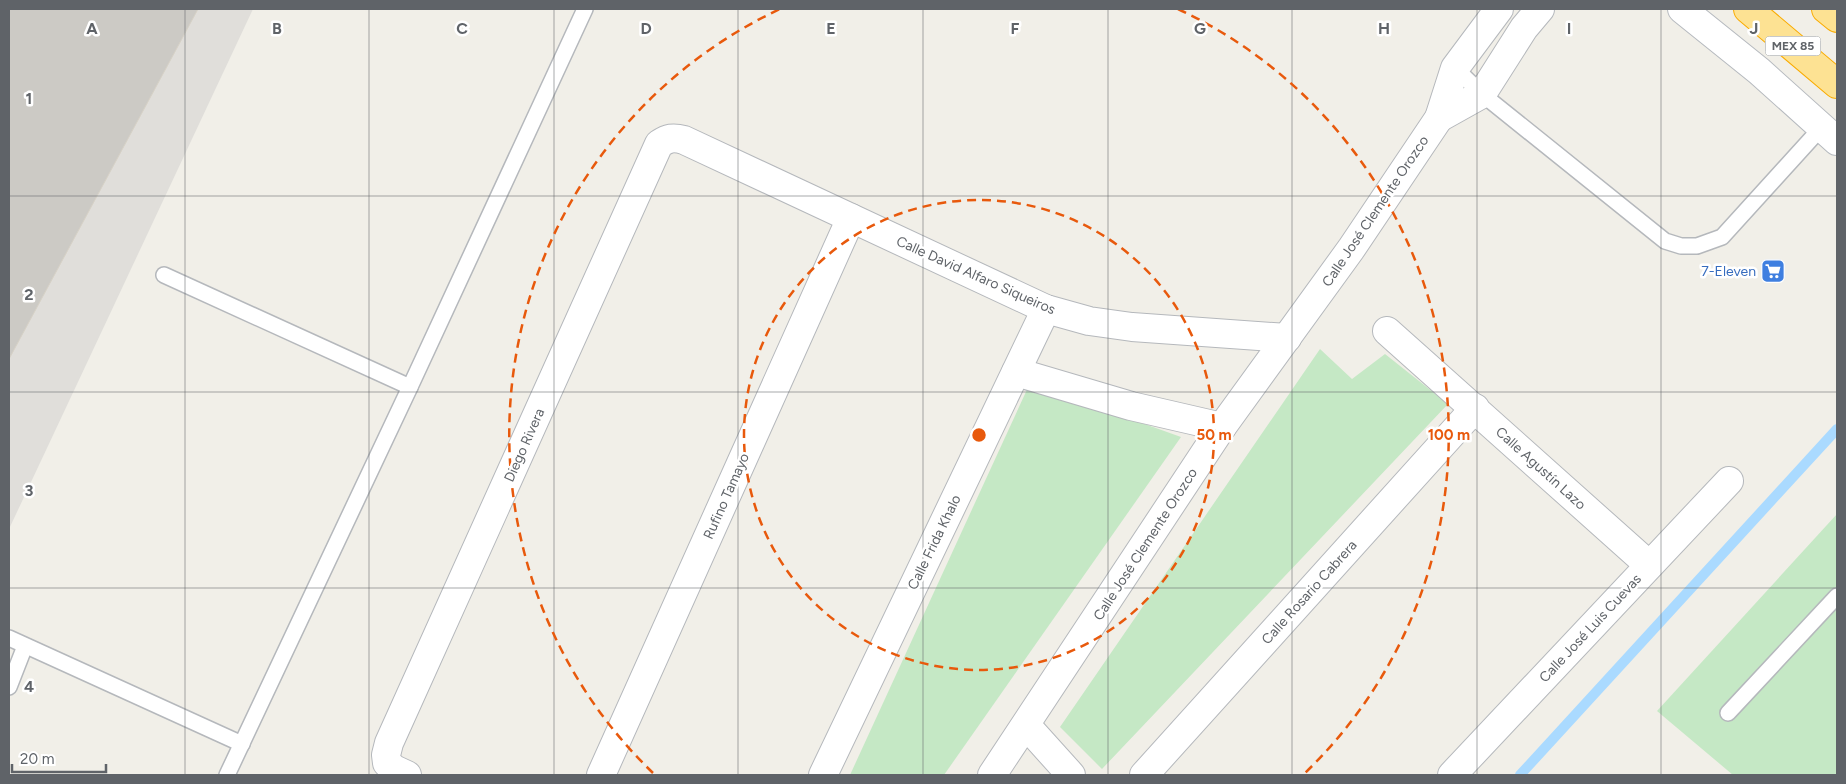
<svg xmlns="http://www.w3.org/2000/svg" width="1846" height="784" font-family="Figtree,sans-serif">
  <rect width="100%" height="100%" fill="#f1efe8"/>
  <!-- industrial -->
  <polygon fill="#e0deda" points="9,9 253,9 9,529"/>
  <!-- green -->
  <g fill="#c5e8c5">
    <polygon points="1320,349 1352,379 1385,354 1448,404 1102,769 1060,727"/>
    <polygon points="1030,383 1181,437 944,775 850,775"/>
    <polygon points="1837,514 1837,775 1733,775 1657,711"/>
  </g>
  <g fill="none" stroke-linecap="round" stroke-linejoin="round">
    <!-- stream -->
    <polyline stroke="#aadaff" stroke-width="10" points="1520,775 1837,429"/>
  </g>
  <!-- building -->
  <polygon fill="#cccac5" stroke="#d6d1c6" points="9,9 198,9 9,359"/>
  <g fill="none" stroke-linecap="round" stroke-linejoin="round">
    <!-- lane casing -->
    <g stroke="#b5b8bc" stroke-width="18">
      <g id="lane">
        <polyline points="1455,68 1482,94 1665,241 1681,246 1697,246 1722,237 1821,128"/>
        <polyline points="164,275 410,387"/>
        <polyline points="9,638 242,744"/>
        <polyline points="9,687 25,646"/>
        <polyline points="1728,713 1837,596"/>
        <polyline points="227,775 410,387 585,9"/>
      </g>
    </g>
    <!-- street casing -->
    <g stroke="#b5b8bc" stroke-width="30">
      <g id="street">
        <polyline points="1439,118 1482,94 1524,28 1540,9"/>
        <polyline points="1387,331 1649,565"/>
        <polyline points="1016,372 1131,406 1222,427"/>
        <polyline points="1026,725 1071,775"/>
        <path d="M407 775 394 769 387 763 386 755 389 743 659 144C668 138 673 137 684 140L1046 309 1089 321 1132 327 1287 338"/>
        <polyline points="601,775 851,218"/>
        <polyline points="823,775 1046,309"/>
        <polyline points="992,775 1222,427 1351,249 1439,118 1455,68 1499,9"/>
        <polyline points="1144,775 1475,408"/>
        <polyline points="1452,775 1729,481"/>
      </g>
    </g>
    <!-- secondary casing -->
    <g stroke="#b6babf" stroke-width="30">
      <polyline id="secondary" points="1682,9 1759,71 1837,141"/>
    </g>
    <!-- highway casing -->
    <g stroke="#f9ab00" stroke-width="30">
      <g id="highway">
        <polyline points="1748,9 1837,84"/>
        <polyline points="1826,9 1837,18"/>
      </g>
    </g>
    <!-- lane -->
    <use href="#lane" stroke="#fff" stroke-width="15"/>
    <!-- street -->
    <use href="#street" stroke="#fff" stroke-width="28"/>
    <!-- secondary -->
    <use href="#secondary" stroke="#fff" stroke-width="28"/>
    <!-- highway -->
    <use href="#highway" stroke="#fde293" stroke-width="28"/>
  </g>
  <!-- grid -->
  <path fill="none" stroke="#5f6368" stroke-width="1" stroke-opacity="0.55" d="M185 9V775M369 9V775M554 9V775M738 9V775M923 9V775M1108 9V775M1292 9V775M1477 9V775M1661 9V775M9 196H1837M9 392H1837M9 588H1837"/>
  <!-- distance rings -->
  <g fill="none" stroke="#e8590c" stroke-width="2.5" stroke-dasharray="9 6">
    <circle cx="979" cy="435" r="235"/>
    <path d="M653 773A470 470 0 0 1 780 9M1178 9A470 470 0 0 1 1305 773"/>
  </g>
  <!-- icons -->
  <defs>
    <g id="supermarket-square" transform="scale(1.25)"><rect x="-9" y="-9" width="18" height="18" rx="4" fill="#3f7fe0" stroke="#fff"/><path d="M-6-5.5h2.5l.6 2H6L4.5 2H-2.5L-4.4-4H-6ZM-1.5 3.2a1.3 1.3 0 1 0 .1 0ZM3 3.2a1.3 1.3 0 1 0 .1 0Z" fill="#fff"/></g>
  </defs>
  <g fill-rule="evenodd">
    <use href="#supermarket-square" x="1773" y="271"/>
  </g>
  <g text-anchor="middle" stroke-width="5" stroke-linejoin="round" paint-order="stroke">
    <!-- shield labels -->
    <rect fill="#fff" stroke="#8f9295" stroke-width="1" x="1765.5" y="36.5" width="55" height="19" rx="4"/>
    <g font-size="12" font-weight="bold" fill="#5f6368">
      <text x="1793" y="50">MEX 85</text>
    </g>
    <!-- street labels -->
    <g font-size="14" fill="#5f6368" stroke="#fff">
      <text transform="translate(1375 211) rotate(-56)" y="5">Calle José Clemente Orozco</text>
      <text transform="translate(976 275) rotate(24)" y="5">Calle David Alfaro Siqueiros</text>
      <text transform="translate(524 445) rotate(-66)" y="5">Diego Rivera</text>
      <text transform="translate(1541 468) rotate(42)" y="5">Calle Agustín Lazo</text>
      <text transform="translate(726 496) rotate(-66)" y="5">Rufino Tamayo</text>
      <text transform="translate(934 542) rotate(-64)" y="5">Calle Frida Khalo</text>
      <text transform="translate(1145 544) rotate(-57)" y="5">Calle José Clemente Orozco</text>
      <text transform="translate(1309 592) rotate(-48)" y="5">Calle Rosario Cabrera</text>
      <text transform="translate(1590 628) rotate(-47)" y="5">Calle José Luis Cuevas</text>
    </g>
    <!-- shop labels -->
    <g font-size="14" fill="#366cbe" stroke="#fff" text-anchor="end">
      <text x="1756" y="276">7-Eleven</text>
    </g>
  </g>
  <g font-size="16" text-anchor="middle" font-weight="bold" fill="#5f6368" stroke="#fff" stroke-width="5" stroke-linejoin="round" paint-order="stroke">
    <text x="92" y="34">A</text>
    <text x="277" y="34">B</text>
    <text x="462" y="34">C</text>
    <text x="646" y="34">D</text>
    <text x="831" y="34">E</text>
    <text x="1015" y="34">F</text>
    <text x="1200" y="34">G</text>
    <text x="1384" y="34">H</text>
    <text x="1569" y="34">I</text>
    <text x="1754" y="34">J</text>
    <text x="29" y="104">1</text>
    <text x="29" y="300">2</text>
    <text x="29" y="496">3</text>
    <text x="29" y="692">4</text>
  </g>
  <circle cx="979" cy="435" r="8" fill="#e8590c" stroke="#fff" stroke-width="2.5"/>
  <g font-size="15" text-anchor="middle" font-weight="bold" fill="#e8590c" stroke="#fff" stroke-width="5" stroke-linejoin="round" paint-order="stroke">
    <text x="1214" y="440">50 m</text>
    <text x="1449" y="440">100 m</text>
  </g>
  <!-- border -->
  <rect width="1846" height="784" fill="none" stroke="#5f6368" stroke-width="20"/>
  <!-- scale -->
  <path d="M12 764v8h94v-8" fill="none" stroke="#5f6368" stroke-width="2.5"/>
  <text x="20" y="764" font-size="15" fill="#5f6368" stroke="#ffffff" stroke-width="4" paint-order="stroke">20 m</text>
</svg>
